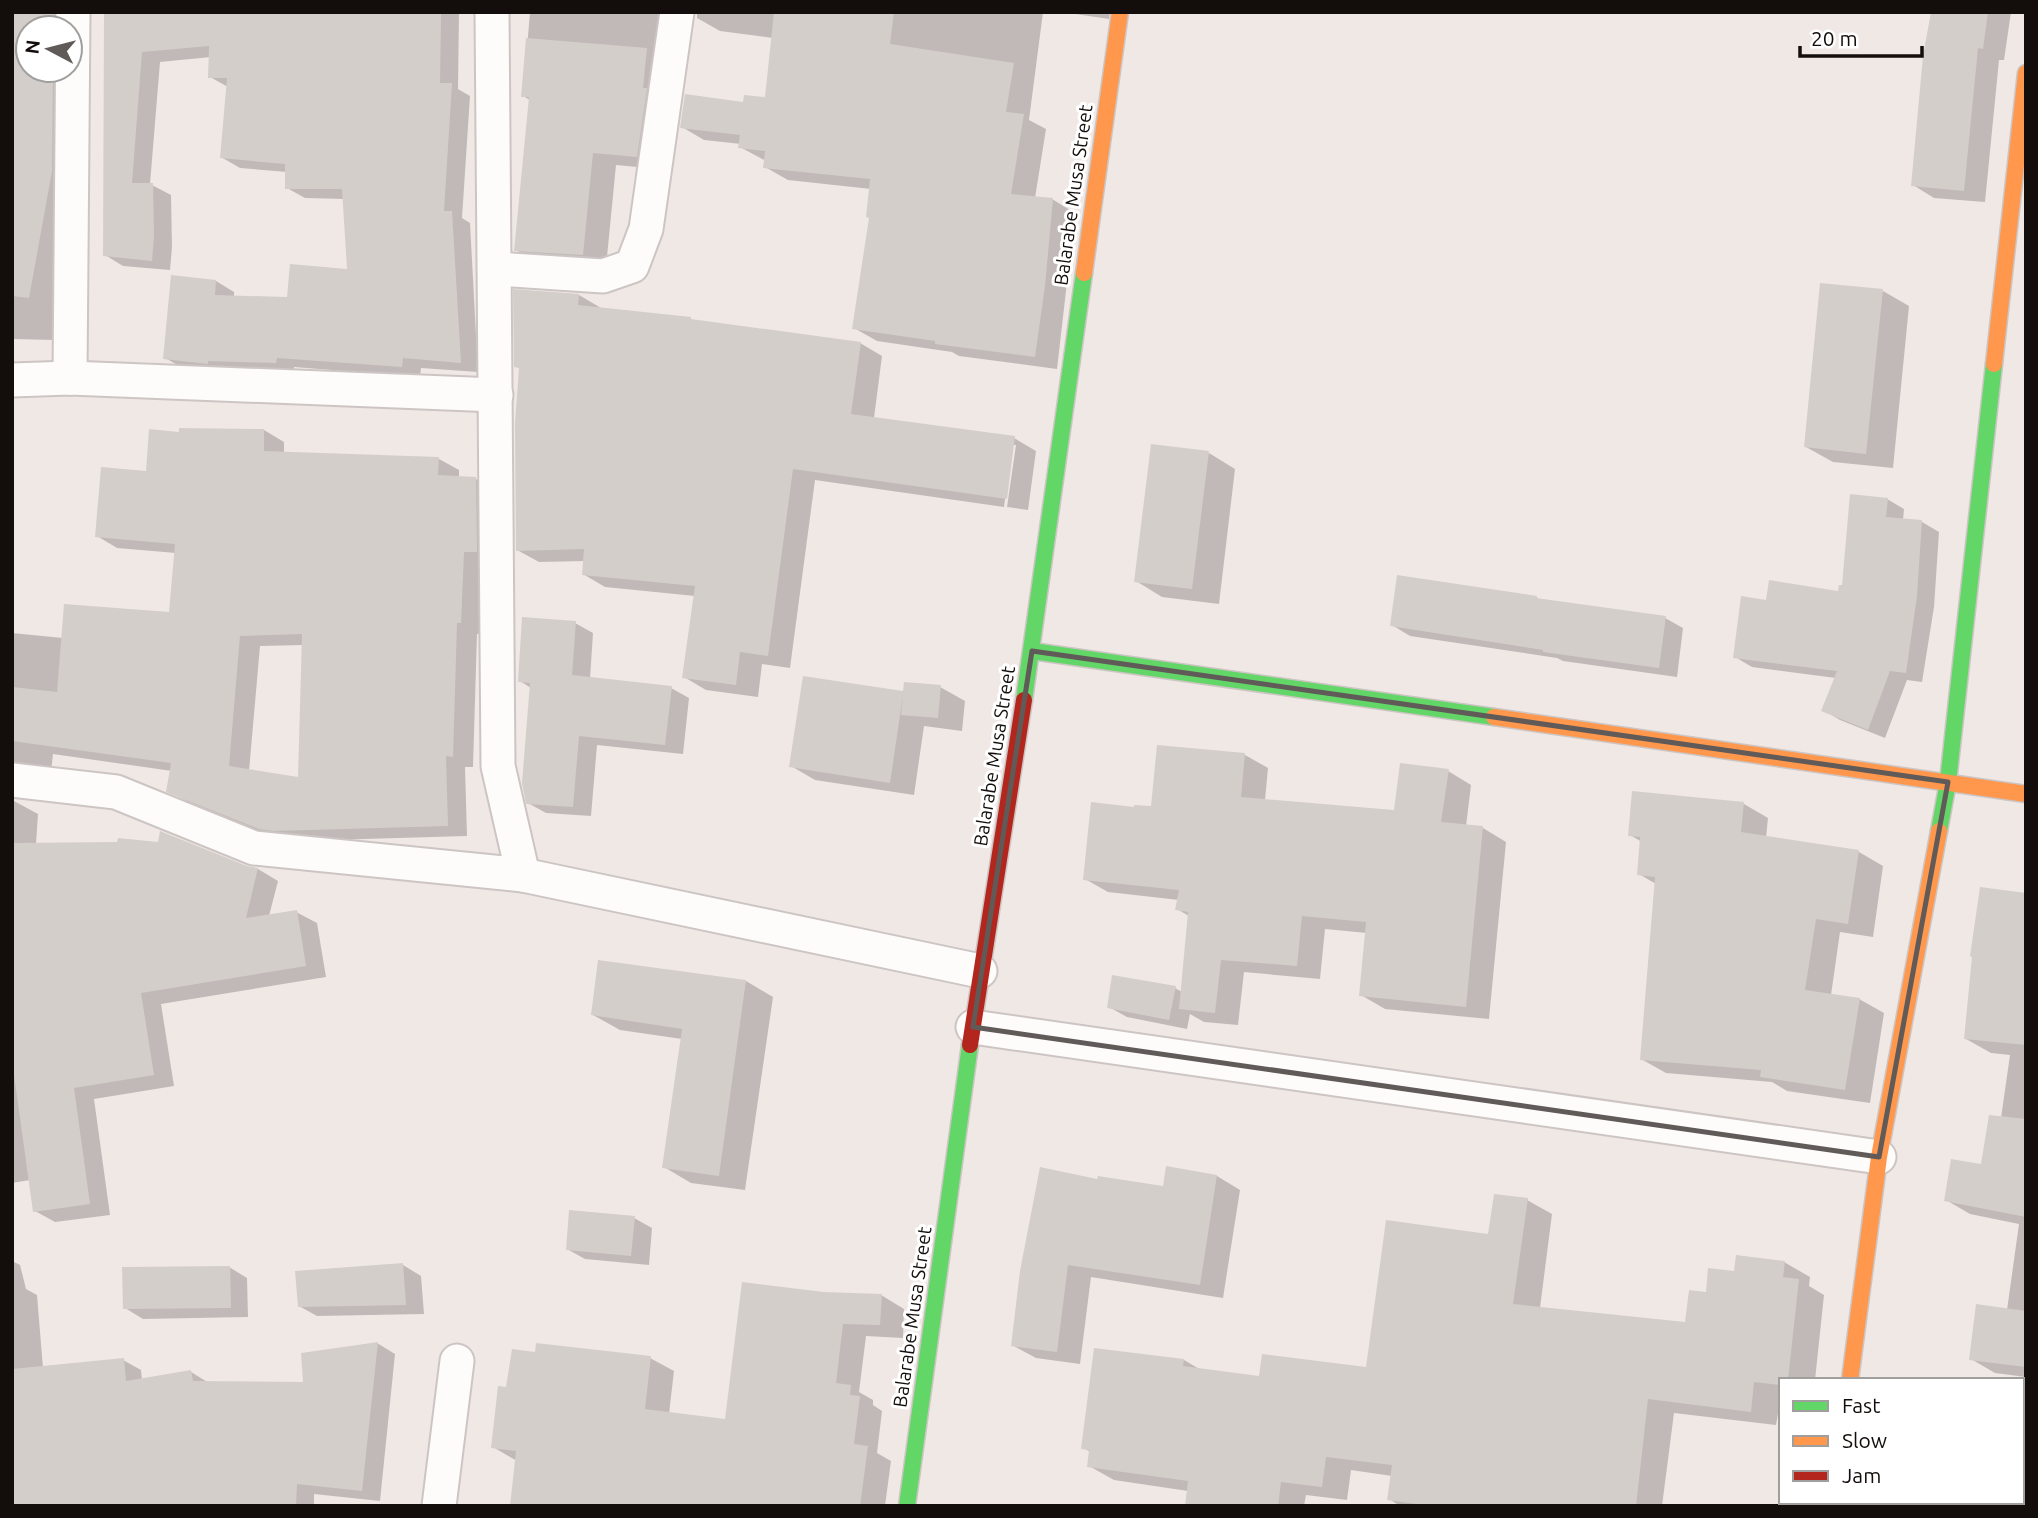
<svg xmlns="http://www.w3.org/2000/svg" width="2038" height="1518" font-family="Ubuntu,sans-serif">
  <rect width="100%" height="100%" fill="#f0e8e5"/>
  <!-- shadow -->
  <g fill="#0003" fill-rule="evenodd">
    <path d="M12 12H74L71 22 69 182 56 254 54 340 12 339ZM28 28H70V70H28Z"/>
    <polygon points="105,12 459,12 458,89 470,96 462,218 470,223 478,372 421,368 420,377 294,367 294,373 183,368 165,358 216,281 234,292 234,297 288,299 349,271 345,199 305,198 287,188 287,172 240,168 221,157 228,87 210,77 211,57 160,62 150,184 171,195 172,247 170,270 123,266 105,255"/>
    <polygon points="530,12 685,12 659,169 616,165 606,267 539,263 516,250 530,100 523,96"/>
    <polygon points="697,12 1043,12 1029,120 1046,129 1035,198 1052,199 1075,213 1057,369 959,356 952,352 877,341 854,328 871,218 871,189 788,180 765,167 766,161 740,147 741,144 704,140 682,127 744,104 767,99 773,38 720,31 697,18"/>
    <polygon points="1062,12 1110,12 1109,19"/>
    <polygon points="1932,12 2011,12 2004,60 1999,60 1985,202 1934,198 1913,185"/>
    <polygon points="1883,291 1909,306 1893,468 1833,462 1806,447"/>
    <polygon points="579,295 601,308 860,343 882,356 874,418 1014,438 1036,451 1028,510 1007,507 1016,445 1012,445 1004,507 815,480 790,668 762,664 758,697 706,690 684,677 695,596 605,587 583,574 585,561 539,562 517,550 521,369 516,366"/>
    <path d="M264 430 284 442V453L439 459 459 470V478L476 479 496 490 481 634H477L473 767H465L467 836 295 841 281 840 189 802 168 791 172 771 53 754 51 772 13 789 14 801 38 814 36 844 246 868 258 869 278 881 269 916 296 912 317 923 326 977 161 1004 174 1086 94 1099 110 1215 55 1222 35 1211 30 1180 12 1183V633L63 638 170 614 176 553 117 548 97 536 181 434ZM303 645 300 779 249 771 260 646Z"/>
    <polygon points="1209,453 1235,469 1219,604 1162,597 1136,581"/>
    <polygon points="1887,499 1904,509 1903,520 1922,522 1939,532 1934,607 1922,682 1907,680 1885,738 1840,720 1823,710 1836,678 1752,667 1735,657 1767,602 1840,592"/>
    <polygon points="1536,597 1542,601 1665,618 1683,628 1677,677 1563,661 1557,658 1410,636 1392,625"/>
    <polygon points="575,623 593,633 590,679 671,688 689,698 683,754 597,745 591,816 546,813 528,803 531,688 520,681"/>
    <polygon points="940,687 965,701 962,731 924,726 914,795 815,780 791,766 904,693"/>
    <polygon points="1245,755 1268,768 1265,800 1396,812 1448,771 1471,785 1466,826 1483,828 1506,842 1489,1019 1385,1009 1361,995 1367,933 1325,929 1320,979 1244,972 1238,1025 1204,1022 1190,1014 1187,1029 1127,1017 1109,1007 1175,988 1182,992 1189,916 1177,909 1179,900 1108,892 1085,879 1136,809 1152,808"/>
    <polygon points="1744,804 1768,818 1766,838 1859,852 1883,866 1873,937 1840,932 1831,995 1859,999 1884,1013 1870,1103 1787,1091 1772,1082 1666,1073 1641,1059 1656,884 1639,874 1642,842 1630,835"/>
    <polygon points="2026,895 2026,1377 1995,1373 1971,1359 2007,1310 2019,1224 1970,1214 1946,1200 1982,1166 2001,1118 2010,1055 1991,1053 1966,1039"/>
    <polygon points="746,981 773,997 745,1190 691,1183 664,1167 682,1039 620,1030 593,1015"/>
    <polygon points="1217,1176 1240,1190 1223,1298 1091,1277 1080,1364 1036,1358 1012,1345 1099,1181 1164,1188"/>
    <polygon points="1527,1200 1552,1214 1540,1308 1687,1324 1708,1293 1735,1273 1784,1262 1810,1277 1809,1286 1824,1295 1815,1380 1781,1380 1781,1396 1776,1425 1674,1413 1662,1506 1400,1506 1389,1499 1392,1476 1351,1470 1347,1500 1306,1495 1304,1506 1187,1506 1188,1491 1114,1480 1089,1466 1091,1452 1083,1448 1096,1349 1184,1360 1201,1370 1261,1378 1368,1369 1490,1236"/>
    <polygon points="634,1218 652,1228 649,1265 585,1259 567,1249"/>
    <polygon points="12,1261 20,1265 26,1289 37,1295 43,1368 123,1360 141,1370 142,1380 191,1372 209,1383 305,1384 377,1343 395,1354 380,1501 314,1494 314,1506 12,1506"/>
    <polygon points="403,1265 421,1276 424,1314 317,1316 299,1306"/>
    <polygon points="229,1267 247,1278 248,1317 143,1319 125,1308"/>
    <polygon points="824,1294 881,1295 904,1309 903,1338 866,1336 859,1392 873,1400 873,1405 882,1411 877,1453 891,1461 885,1506 512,1506 517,1461 493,1447 508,1389 536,1354 650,1358 674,1371 669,1414 727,1421"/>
  </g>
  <!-- building -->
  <g fill="#d4cecb" fill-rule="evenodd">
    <polygon points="12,12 54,12 54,28 28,28 28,70 53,70 52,171 29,298 12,296"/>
    <polygon points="104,12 441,12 440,83 452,83 444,211 452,211 461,363 403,358 402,367 277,358 276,363 208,361 208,364 163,359 171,275 216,280 215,295 287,297 290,264 347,269 342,189 285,189 285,164 220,158 227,78 208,78 209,46 142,52 132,183 153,183 154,236 152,261 103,256"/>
    <polygon points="774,12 894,12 890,44 1014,63 1006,112 1024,114 1011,194 1053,198 1045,286 1035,357 935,344 935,341 852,329 869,218 866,217 870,179 763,168 765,151 738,148 740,135 680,128 685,94 743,102 744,95 765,97"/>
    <polygon points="1931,12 1988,12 1983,49 1978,48 1964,191 1911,186 1923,56"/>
    <polygon points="526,38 647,48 643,88 647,88 637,157 593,153 583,255 514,251 529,97 521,97"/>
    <polygon points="1820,283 1883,289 1866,454 1804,447"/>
    <polygon points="513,289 579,294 578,305 691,317 691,319 861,342 851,414 1015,436 1007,499 793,469 768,656 740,652 736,685 682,678 695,586 582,575 584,549 516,551 515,423 519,368 514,367"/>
    <path d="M179 428 264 429V451L439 457 438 475 476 477 477 552H464L461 623H457L453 757 446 756 448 826 274 831 259 829 166 792 171 763 12 741V687L57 692 64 604 169 612 175 544 95 537 101 467 146 471 149 429 179 432ZM302 634 298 777 229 766 240 636Z"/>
    <polygon points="1151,444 1209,451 1192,589 1134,582"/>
    <polygon points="1850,494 1888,498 1886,517 1922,520 1917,596 1906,673 1890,671 1868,730 1821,711 1837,671 1733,658 1741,596 1766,600 1769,580 1838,591 1839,585 1842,585"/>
    <polygon points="1397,575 1537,596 1536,598 1666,616 1659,668 1543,652 1543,650 1390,626"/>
    <polygon points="522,617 576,621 572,675 672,686 665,745 579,736 573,807 526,804 522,783 530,683 518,682"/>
    <polygon points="803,676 903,691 904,682 941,685 938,718 901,715 903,695 890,783 789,767"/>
    <polygon points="1157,745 1245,753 1241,797 1394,810 1400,763 1449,769 1441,822 1483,826 1466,1007 1359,996 1366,922 1302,916 1297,966 1221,960 1215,1013 1179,1009 1188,912 1175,910 1179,890 1083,880 1091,802 1134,807 1134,805 1151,806"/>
    <polygon points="1632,791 1744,802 1741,832 1859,850 1848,924 1816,919 1805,990 1860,998 1845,1090 1760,1077 1761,1070 1640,1060 1655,877 1637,875 1640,837 1628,836"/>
    <polygon points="160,831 247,866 258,868 246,918 297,910 306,966 141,993 154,1075 74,1088 90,1204 33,1212 12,1060 12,843 117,842 118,838 158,842"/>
    <polygon points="1980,887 2026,893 2026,1045 1964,1039 1972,957 1970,956"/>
    <polygon points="598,960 746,980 719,1176 662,1168 682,1029 591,1015"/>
    <polygon points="1112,975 1176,986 1169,1020 1107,1008"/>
    <polygon points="1989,1115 2026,1119 2026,1217 1944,1201 1951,1159 1981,1164"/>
    <polygon points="1166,1166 1217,1175 1200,1285 1068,1265 1057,1352 1011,1346 1020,1271 1040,1167 1097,1179 1098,1176 1163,1186"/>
    <polygon points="1494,1194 1528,1198 1513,1304 1685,1322 1689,1290 1706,1292 1708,1268 1734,1271 1736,1255 1785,1261 1783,1277 1799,1279 1788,1380 1781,1380 1781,1385 1754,1382 1751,1412 1648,1399 1636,1506 1431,1506 1387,1500 1392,1465 1326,1457 1322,1487 1281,1482 1278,1506 1185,1506 1188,1481 1087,1467 1089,1450 1081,1449 1094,1348 1184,1359 1183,1366 1259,1376 1262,1354 1366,1367 1386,1220 1488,1234"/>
    <polygon points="569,1210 635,1216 631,1256 566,1250"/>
    <polygon points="403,1263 406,1305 298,1307 295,1271"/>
    <polygon points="230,1266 231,1308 123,1309 122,1267"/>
    <polygon points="742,1282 824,1292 882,1294 880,1325 843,1324 836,1383 851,1385 850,1395 860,1396 854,1444 868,1446 860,1506 510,1506 516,1451 491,1448 498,1386 506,1387 512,1349 535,1352 536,1343 651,1356 645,1409 725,1419"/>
    <polygon points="1976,1304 2026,1311 2026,1367 1969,1360"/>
    <polygon points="378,1342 362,1491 297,1484 296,1506 12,1506 12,1369 124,1358 126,1381 191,1370 193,1381 303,1382 301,1353"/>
  </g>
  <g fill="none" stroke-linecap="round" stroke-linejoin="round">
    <!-- street casing -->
    <g stroke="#ccc5c3" stroke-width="37">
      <g id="street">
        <polyline points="492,12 498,766 523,875"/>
        <polyline points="496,269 603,276 632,266 646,229 677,12"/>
        <polyline points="70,378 73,12"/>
        <polyline points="12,380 70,378 496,395"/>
        <polyline points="12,780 116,792 254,848 523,875 980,971"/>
        <polyline points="973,1027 1879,1157"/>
        <polyline points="439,1506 457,1361"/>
        <polyline points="1834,1506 1835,1502"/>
      </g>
    </g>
    <!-- fast casing -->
    <g stroke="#ccc5c3" stroke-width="19">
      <g id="fast">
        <polyline points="1032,651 1494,717"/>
        <polyline points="1024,700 1084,273"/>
        <polyline points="1939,831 1948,782 1994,364"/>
        <polyline points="907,1506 970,1045"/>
      </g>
    </g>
    <!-- slow casing -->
    <g stroke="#ccc5c3" stroke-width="19">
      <g id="slow">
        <polyline points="1084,273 1120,12"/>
        <polyline points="1994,364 2026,73"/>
        <polyline points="1494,717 2026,794"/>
        <polyline points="1850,1380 1879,1157 1939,831"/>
      </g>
    </g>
    <!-- jam casing -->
    <g stroke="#ccc5c3" stroke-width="19">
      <polyline id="jam" points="970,1045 1024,700"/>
    </g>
    <!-- street -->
    <use href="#street" stroke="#fdfcfb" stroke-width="33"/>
    <!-- fast -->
    <use href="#fast" stroke="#63d668" stroke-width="16"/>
    <!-- slow -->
    <use href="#slow" stroke="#ff974d" stroke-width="16"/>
    <!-- jam -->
    <use href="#jam" stroke="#b3261e" stroke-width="16"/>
  </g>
  <!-- marked area -->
  <path fill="none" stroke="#605a58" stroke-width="5" stroke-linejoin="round" d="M1032 651 1948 782 1879 1157 973 1027Z"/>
  <g text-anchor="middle" stroke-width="6" stroke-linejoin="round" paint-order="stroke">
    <!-- street labels -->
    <g font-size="19" fill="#130e0c" stroke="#fff">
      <text transform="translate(1073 195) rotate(-82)" y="7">Balarabe Musa Street</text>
      <text transform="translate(994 756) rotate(-81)" y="7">Balarabe Musa Street</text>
      <text transform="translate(912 1317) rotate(-82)" y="7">Balarabe Musa Street</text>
    </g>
  </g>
  <!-- border -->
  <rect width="2038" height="1518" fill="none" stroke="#130e0c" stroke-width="28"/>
  <!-- legend -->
  <rect x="1779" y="1378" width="245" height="126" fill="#ffffff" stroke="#a19f9e" stroke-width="2"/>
  <rect x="1793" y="1401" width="35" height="10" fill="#63d668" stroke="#a19f9e" stroke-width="2"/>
  <text x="1842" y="1413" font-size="21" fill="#130e0c">Fast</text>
  <rect x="1793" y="1436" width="35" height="10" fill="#ff974d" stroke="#a19f9e" stroke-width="2"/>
  <text x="1842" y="1448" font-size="21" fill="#130e0c">Slow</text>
  <rect x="1793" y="1471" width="35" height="10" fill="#b3261e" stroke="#a19f9e" stroke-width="2"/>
  <text x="1842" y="1483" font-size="21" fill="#130e0c">Jam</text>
  <!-- north arrow -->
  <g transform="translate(49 49) rotate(277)"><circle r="33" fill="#ffffff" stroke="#a19f9e" stroke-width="2"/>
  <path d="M0-5L12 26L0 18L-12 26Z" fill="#605a58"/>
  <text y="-10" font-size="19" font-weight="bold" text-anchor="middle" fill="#130e0c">N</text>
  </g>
  <!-- scale -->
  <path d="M1800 46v10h122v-10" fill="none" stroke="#130e0c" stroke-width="3.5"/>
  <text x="1811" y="46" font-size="21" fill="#130e0c" stroke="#ffffff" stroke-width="5" paint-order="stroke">20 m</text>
</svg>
